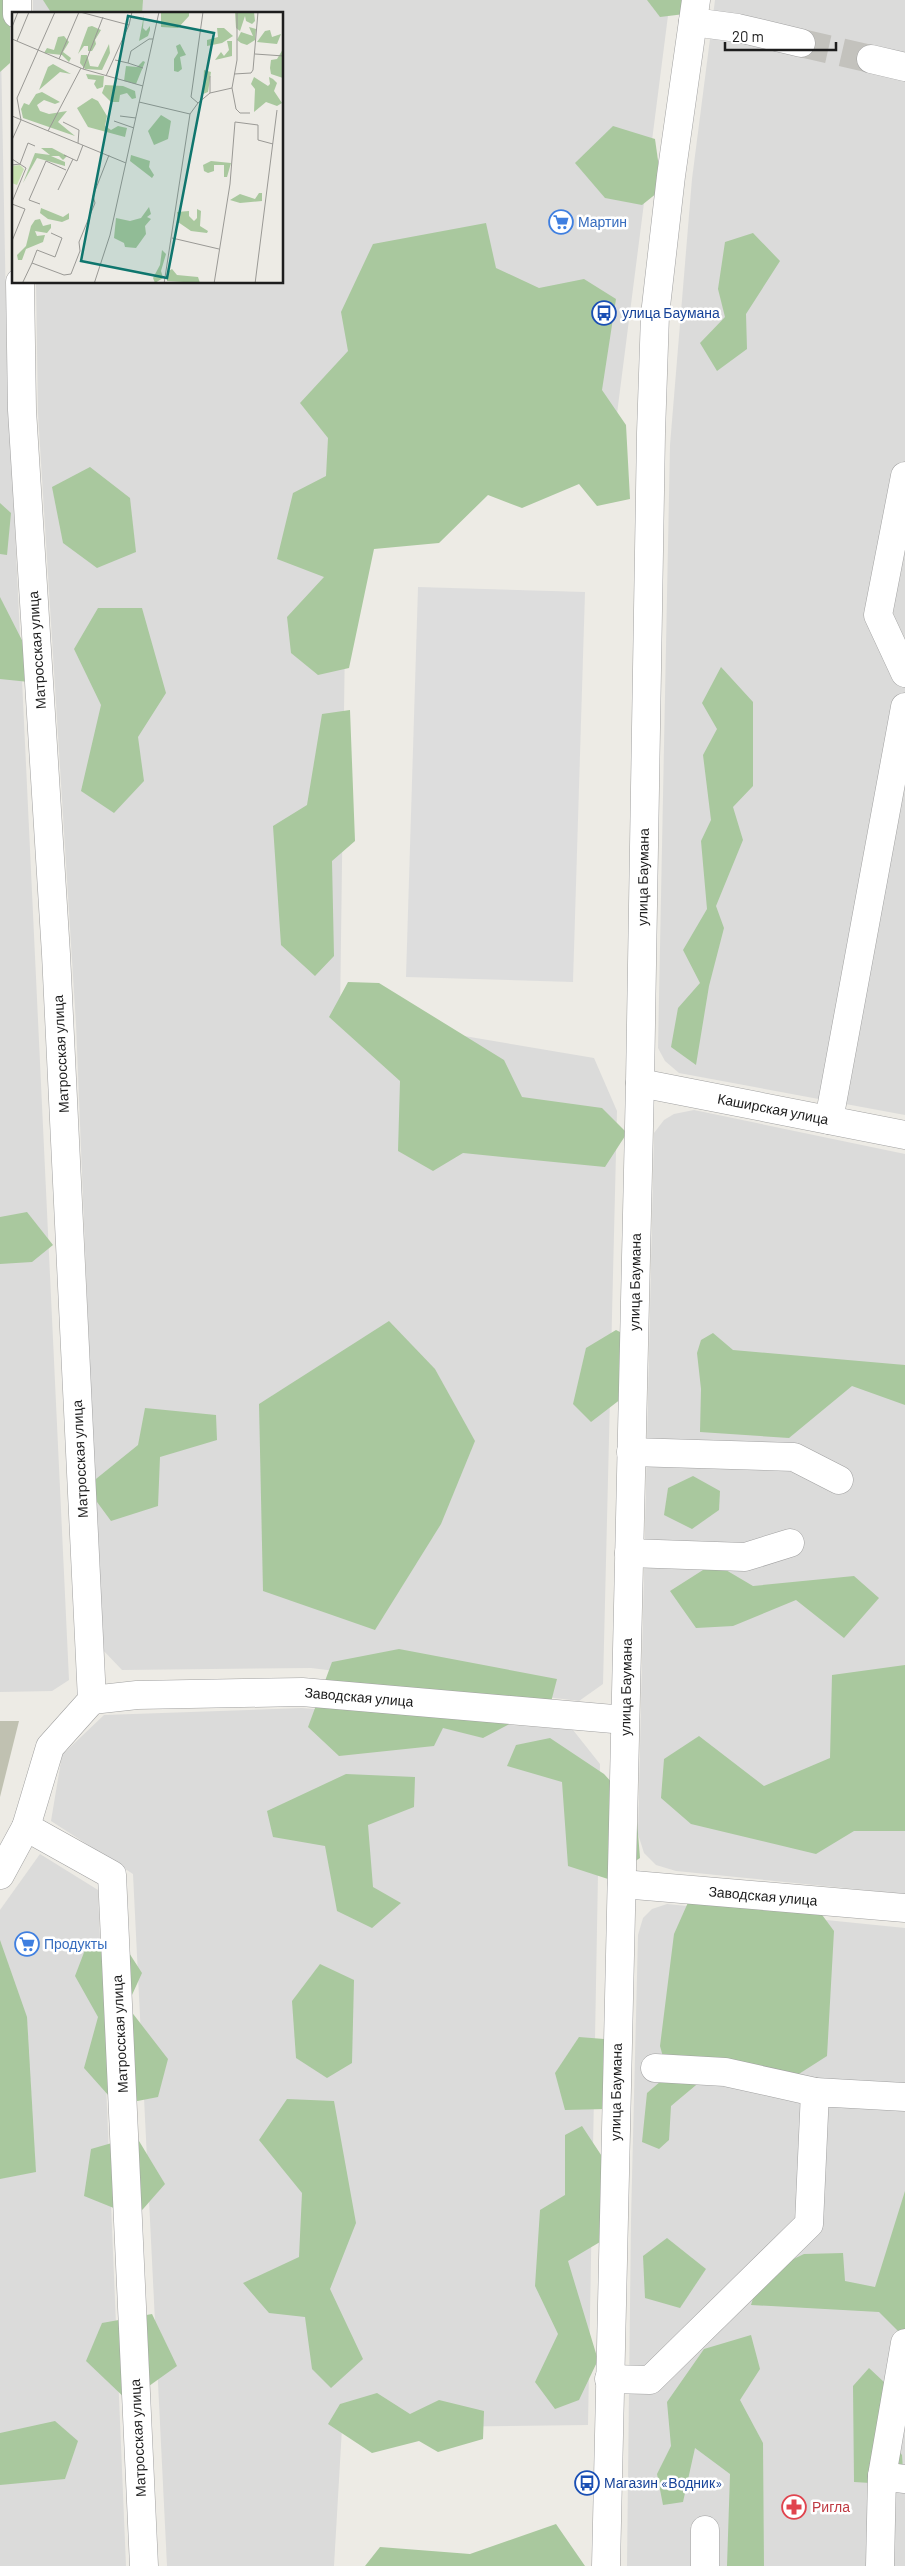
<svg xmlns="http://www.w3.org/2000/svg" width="905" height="2566" font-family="Barlow,sans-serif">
  <rect width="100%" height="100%" fill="#edebe5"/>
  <!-- residential -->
  <g fill="#dbdbda">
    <polygon points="0,0 7,360 69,1680 52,1691 0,1692"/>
    <polygon points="33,0 670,0 609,476 347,487 340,1015 594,1058 617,1111 603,1684 579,1701 311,1668 122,1670 101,1648 76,1024 38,414 36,283 282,282 282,14 33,14"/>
    <polygon points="715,0 905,0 905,1115 679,1073 665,1061 658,1048 670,445 692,179"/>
    <polygon points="694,1110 905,1154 905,1894 676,1871 656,1865 644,1853 638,1834 654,1133 664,1120 674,1114"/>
    <polygon points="302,1708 573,1730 600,1764 588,2425 342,2428 334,2566 167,2566 133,1874 51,1821 62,1755 104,1715"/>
    <polygon points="40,1854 98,1890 126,2566 0,2566 0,1910"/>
    <polygon points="667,1904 905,1928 905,2566 627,2566 631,2219 638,1935 643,1918 652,1909"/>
  </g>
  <!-- construction -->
  <polygon fill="#c0c1b1" points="0,1721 19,1721 0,1797"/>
  <!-- forest -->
  <g fill="#a9c89e">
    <polygon points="0,0 5,0 10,11 10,63 0,72"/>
    <polygon points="43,0 143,0 142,14 52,14"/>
    <polygon points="647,0 703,0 701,12 660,17"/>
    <polygon points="613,126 655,139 662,189 642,205 605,198 575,163"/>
    <polygon points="486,223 496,268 539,288 584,279 616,299 602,390 626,425 630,499 597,506 579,484 522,508 488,495 439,543 374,549 349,668 318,675 291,653 287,617 324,577 277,559 293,493 326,476 328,438 300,403 348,351 341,312 373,244"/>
    <polygon points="753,233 780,261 746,314 747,349 717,371 700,343 725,317 718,289 725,242"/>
    <polygon points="90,467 130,498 136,552 97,568 63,543 52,487"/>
    <polygon points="0,503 11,513 7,555 0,554"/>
    <polygon points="0,597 28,652 29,682 0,679"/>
    <polygon points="98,608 142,608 166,693 138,737 144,781 114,813 81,791 101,705 74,649"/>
    <polygon points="721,667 753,702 753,786 733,807 743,840 716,906 724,928 709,986 696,1065 671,1047 678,1008 700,983 683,950 707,909 701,841 711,820 703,755 717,729 702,703"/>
    <polygon points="350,710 355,841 332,861 334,956 315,976 281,945 273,826 307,805 322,714"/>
    <polygon points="348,982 379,983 504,1060 522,1097 602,1108 627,1133 605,1167 463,1153 433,1171 398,1151 400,1081 329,1017"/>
    <polygon points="27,1212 53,1245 32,1262 0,1264 0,1217"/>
    <polygon points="389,1321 435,1369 475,1441 441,1524 375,1630 263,1591 259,1404"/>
    <polygon points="616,1330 644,1344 643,1382 591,1422 573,1404 586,1348"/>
    <polygon points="713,1333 733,1350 905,1365 905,1405 852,1386 789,1438 700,1432 701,1389 697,1353 701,1340"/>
    <polygon points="145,1408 216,1415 217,1440 160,1457 158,1506 111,1521 86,1487 138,1445"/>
    <polygon points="693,1476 720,1491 719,1510 692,1529 664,1515 668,1488"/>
    <polygon points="714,1563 753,1586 854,1576 879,1598 844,1638 796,1600 733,1626 696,1628 670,1591"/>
    <polygon points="399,1649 557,1679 551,1702 483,1738 443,1728 434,1746 339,1756 308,1727 332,1662"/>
    <polygon points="905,1665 905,1831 854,1831 816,1854 691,1824 661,1798 664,1759 699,1736 764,1786 830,1758 832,1675"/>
    <polygon points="550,1738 604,1774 636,1809 640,1858 608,1879 568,1866 562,1782 507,1766 516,1745"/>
    <polygon points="346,1774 415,1777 414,1807 368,1825 373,1887 401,1903 372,1928 337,1911 325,1846 273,1837 267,1811"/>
    <polygon points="690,1898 817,1908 834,1931 827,2056 791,2079 720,2065 671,2106 669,2140 659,2149 642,2142 647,2093 668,2075 660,2046 674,1934"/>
    <polygon points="0,1940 27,2017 36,2172 0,2179"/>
    <polygon points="88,1942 122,1942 142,1973 127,2006 168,2059 158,2097 117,2105 84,2068 98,2017 75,1976"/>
    <polygon points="320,1964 354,1980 352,2063 327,2078 296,2058 292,2001"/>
    <polygon points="579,2037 604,2039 612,2064 606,2109 565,2110 555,2073"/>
    <polygon points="287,2099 334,2101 356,2223 330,2289 363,2359 331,2388 312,2369 305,2317 269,2313 243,2283 299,2257 302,2193 259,2140"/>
    <polygon points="582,2126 607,2164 605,2239 568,2261 598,2360 579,2400 555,2409 535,2382 558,2334 535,2286 540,2210 565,2195 565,2135"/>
    <polygon points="136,2136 165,2184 136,2217 84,2196 91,2149"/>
    <polygon points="905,2191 905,2338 879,2312 751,2305 760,2275 804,2254 843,2253 845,2281 875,2287"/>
    <polygon points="667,2238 706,2269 680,2308 645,2298 643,2256"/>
    <polygon points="152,2314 177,2366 128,2401 86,2361 102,2323"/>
    <polygon points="751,2335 760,2369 740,2400 763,2443 764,2566 727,2566 730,2474 695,2448 683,2502 663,2505 657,2474 671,2446 667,2402 704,2349"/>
    <polygon points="869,2368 885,2383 881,2431 902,2455 904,2485 854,2482 853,2386"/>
    <polygon points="377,2393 410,2414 439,2400 484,2411 483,2439 438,2452 419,2441 372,2453 328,2424 340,2404"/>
    <polygon points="55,2421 78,2441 65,2479 0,2485 0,2433"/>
    <polygon points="556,2524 585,2566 365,2566 380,2547 470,2554"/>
  </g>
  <!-- parking -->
  <polygon fill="#ddd" points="418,587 585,592 573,982 406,977"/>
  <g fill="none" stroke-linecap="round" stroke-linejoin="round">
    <!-- minor-tunnel -->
    <polyline stroke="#c3c2bd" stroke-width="28" stroke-dasharray="28 14" stroke-linecap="butt" points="801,43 871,59"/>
    <!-- minor casing -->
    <g stroke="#a1a1a1" stroke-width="29">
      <g id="minor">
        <polyline points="17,0 17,14"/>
        <polyline points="693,22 738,28 801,43"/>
        <polyline points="871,59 905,67"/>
        <polyline points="20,282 22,410 56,954 92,1700 50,1747 26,1827 112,1875 144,2566"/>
        <polyline points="905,476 878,615 905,673"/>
        <polyline points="640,1083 905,1135"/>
        <polyline points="829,1120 905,707"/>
        <polyline points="631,1452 794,1457 839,1480"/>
        <polyline points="629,1553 745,1557 790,1543"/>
        <polyline points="92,1700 137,1695 302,1692 625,1720"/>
        <polyline points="0,1875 26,1827"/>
        <polyline points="622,1884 905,1908"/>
        <polyline points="655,2068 725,2072 815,2092"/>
        <polyline points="609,2379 650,2380 809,2224 815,2092 905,2097"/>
        <polyline points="882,2476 905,2343"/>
        <polyline points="606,2566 640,1083 651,433 655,315 671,176 696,0"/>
        <polyline points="705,2566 705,2530"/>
        <polyline points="880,2566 882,2476 905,2479"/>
      </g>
    </g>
    <!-- minor -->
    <use href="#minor" stroke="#fff" stroke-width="28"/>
  </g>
  <!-- icons -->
  <defs>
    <g id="supermarket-ring" transform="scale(1.25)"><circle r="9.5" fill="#fff" stroke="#3f7fe0" stroke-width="1.5"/><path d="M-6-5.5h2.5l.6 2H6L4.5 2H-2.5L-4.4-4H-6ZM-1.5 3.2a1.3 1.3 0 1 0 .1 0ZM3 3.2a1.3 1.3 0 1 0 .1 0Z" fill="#3f7fe0"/></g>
    <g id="bus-ring" transform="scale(1.25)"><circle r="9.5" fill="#fff" stroke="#1a4fb4" stroke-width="1.5"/><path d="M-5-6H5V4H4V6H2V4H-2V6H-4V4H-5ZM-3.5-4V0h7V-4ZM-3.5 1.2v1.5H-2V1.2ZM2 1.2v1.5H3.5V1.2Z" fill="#1a4fb4"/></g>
    <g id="pharmacy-ring" transform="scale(1.25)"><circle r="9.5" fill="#fff" stroke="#e0444e" stroke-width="1.5"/><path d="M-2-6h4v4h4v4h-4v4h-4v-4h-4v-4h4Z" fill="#e0444e"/></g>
  </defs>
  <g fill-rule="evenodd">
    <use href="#supermarket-ring" x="561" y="222"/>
    <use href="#bus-ring" x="604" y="313"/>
    <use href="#supermarket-ring" x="27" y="1944"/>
    <use href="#bus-ring" x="587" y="2483"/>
    <use href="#pharmacy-ring" x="794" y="2507"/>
  </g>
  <g text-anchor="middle" stroke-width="5" stroke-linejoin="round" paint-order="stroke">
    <!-- shop labels -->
    <g font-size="14" fill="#366cbe" stroke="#fff" text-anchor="start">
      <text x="578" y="227">Мартин</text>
      <text x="44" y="1949">Продукты</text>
    </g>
    <!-- transit labels -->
    <g font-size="14" fill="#164399" stroke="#fff" text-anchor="start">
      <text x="622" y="318">улица Баумана</text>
      <text x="604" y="2488">Магазин «Водник»</text>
    </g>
    <!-- street labels -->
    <g font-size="14" fill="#1d1d1d" stroke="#fff">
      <text transform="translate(37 650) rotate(-94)" y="5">Матросская улица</text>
      <text transform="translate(643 877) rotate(-89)" y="5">улица Баумана</text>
      <text transform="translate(61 1054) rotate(-93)" y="5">Матросская улица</text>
      <text transform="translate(773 1109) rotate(11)" y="5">Каширская улица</text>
      <text transform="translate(635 1282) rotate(-89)" y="5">улица Баумана</text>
      <text transform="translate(80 1459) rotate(-93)" y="5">Матросская улица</text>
      <text transform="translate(626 1687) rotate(-89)" y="5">улица Баумана</text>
      <text transform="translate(359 1697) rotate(5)" y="5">Заводская улица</text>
      <text transform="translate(763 1896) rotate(5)" y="5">Заводская улица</text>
      <text transform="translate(120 2034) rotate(-93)" y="5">Матросская улица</text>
      <text transform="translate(616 2092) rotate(-89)" y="5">улица Баумана</text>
      <text transform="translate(138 2438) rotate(-93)" y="5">Матросская улица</text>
    </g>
    <!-- health labels -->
    <g font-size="14" fill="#be3a42" stroke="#fff" text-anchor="start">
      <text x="812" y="2512">Ригла</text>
    </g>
  </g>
  <!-- overview -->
  <g transform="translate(12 12)">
    <rect width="271" height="271" fill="#edebe5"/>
    <path d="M8 153 12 157 5 173 0 171V154Z" fill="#c7e1b0"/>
    <path d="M149 0H177V4L166 16 149 15ZM223 0H242L243 9 240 12 234 9 233 4 228 19 224 16ZM132 3 131 16 134 19 138 14V18L136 24 127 29ZM80 14 89 18 83 28 84 32 80 39H76V34H72L66 42 76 15ZM237 15 244 17 243 28 235 33 229 31 225 28 229 20 241 24ZM205 16H212L221 24 210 31 195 34V28L206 25ZM258 18 260 25 269 22 265 32 245 30 253 19ZM52 24 57 30 51 40 59 46 57 50 50 43 32 41 35 36 42 38 46 25ZM215 29H220V44L203 48 209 40 212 44 217 38ZM97 32 98 41 90 58 73 57 68 51 69 43H75L78 54 86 55ZM168 32 174 43 168 45 170 57 166 60 162 59V47L166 41 164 34ZM271 37 272 38 271 66 259 62 258 56 259 48 265 47ZM131 49 133 50 124 72 112 69 114 54 125 55ZM41 52 59 62 48 60 27 78 36 55ZM192 58 199 60 196 80 191 82ZM74 62 92 64 91 75 85 77 82 72 84 68 76 67ZM242 65 256 74 258 72 257 65 261 67 265 71 262 79 270 91 265 94 254 90 242 100 243 77 239 72ZM93 73 111 74 123 79 124 86 120 87 115 81 108 83 107 90H99L90 81ZM30 80 48 90 43 92 32 88 25 93 28 99 37 102 55 99 46 110 63 124 11 106 9 97 12 91 17 93 24 82ZM80 86 86 89 95 104 93 114 99 118 106 114 115 116 113 125 76 115 65 96ZM149 103 159 109 156 127 142 133 136 119ZM29 136H40L55 144 51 148 47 144H39L53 150V154L25 146 11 171 23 141 38 143ZM119 143 138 149 137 155 142 163 140 166 118 149ZM199 149 219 151 215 165H212V153H202V159L196 161 192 159 191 153ZM247 181H250V189L228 191 218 188 228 182 243 187ZM137 195 139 202 135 205 139 207 133 214 134 222 124 236 113 235 112 231 102 226 104 206 118 209 129 206ZM29 196 51 205 57 201V207L50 210 36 207 28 201ZM185 197 189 199 188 214 196 219 195 221 179 219 166 210 165 200 177 199V204L182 209 185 206ZM28 207 31 214 39 212V216L35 221 23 219 25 224 33 223 31 230 14 237 10 248H6L5 243 14 234 19 214 23 208ZM150 238 154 242 149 259 151 266 143 271 141 266 148 253ZM160 257 165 263 186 265 188 271 155 269V260Z" fill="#a9c89e"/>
    <path fill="none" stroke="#9a9995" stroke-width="1" d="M68 0 117 13 120 0M0 15 6 0M0 27 71 57 131 74M5 29 17 0M243 42 272 44M47 47 67 0M103 48 116 51 119 39 137 27H141M116 51 131 56M71 57 91 5M222 62 239 61 241 58 246 0M94 64 117 13M198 64V81M220 76 224 97 228 101H238M127 90 178 102M186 91 198 81 220 76 225 48V0M0 104 114 151M108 104 124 106M9 108 5 86 43 0M102 109 122 116M51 110 67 118 66 131M36 119 69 56M0 128 9 108M52 143 65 149 71 133M0 147 14 156 0 190M0 153 8 152 16 131 23 134M46 178 61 147M0 192 13 197 0 229M28 192 17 188 34 149 54 158M160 226 207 237M20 251 25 238 43 245 50 226 39 221M10 272 20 251 52 263 59 262 68 239 67 230 83 191 81 184 97 143M82 272 98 223 147 0M152 272 178 102 186 91 179 85 191 0M202 272 218 172 223 110 246 113V128L261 132M243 272 265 98"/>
    <path fill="#0f766e" fill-opacity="0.15" stroke="#0f766e" stroke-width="2.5" d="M116 4 202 21 155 266 69 249Z"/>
    <rect width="271" height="271" fill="none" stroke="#1d1d1d" stroke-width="2.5"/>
  </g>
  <!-- scale -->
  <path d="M725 42v8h111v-8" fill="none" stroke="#1d1d1d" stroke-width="2.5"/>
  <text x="732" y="42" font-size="15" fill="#1d1d1d" stroke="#ffffff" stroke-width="4" paint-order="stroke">20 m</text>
</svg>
